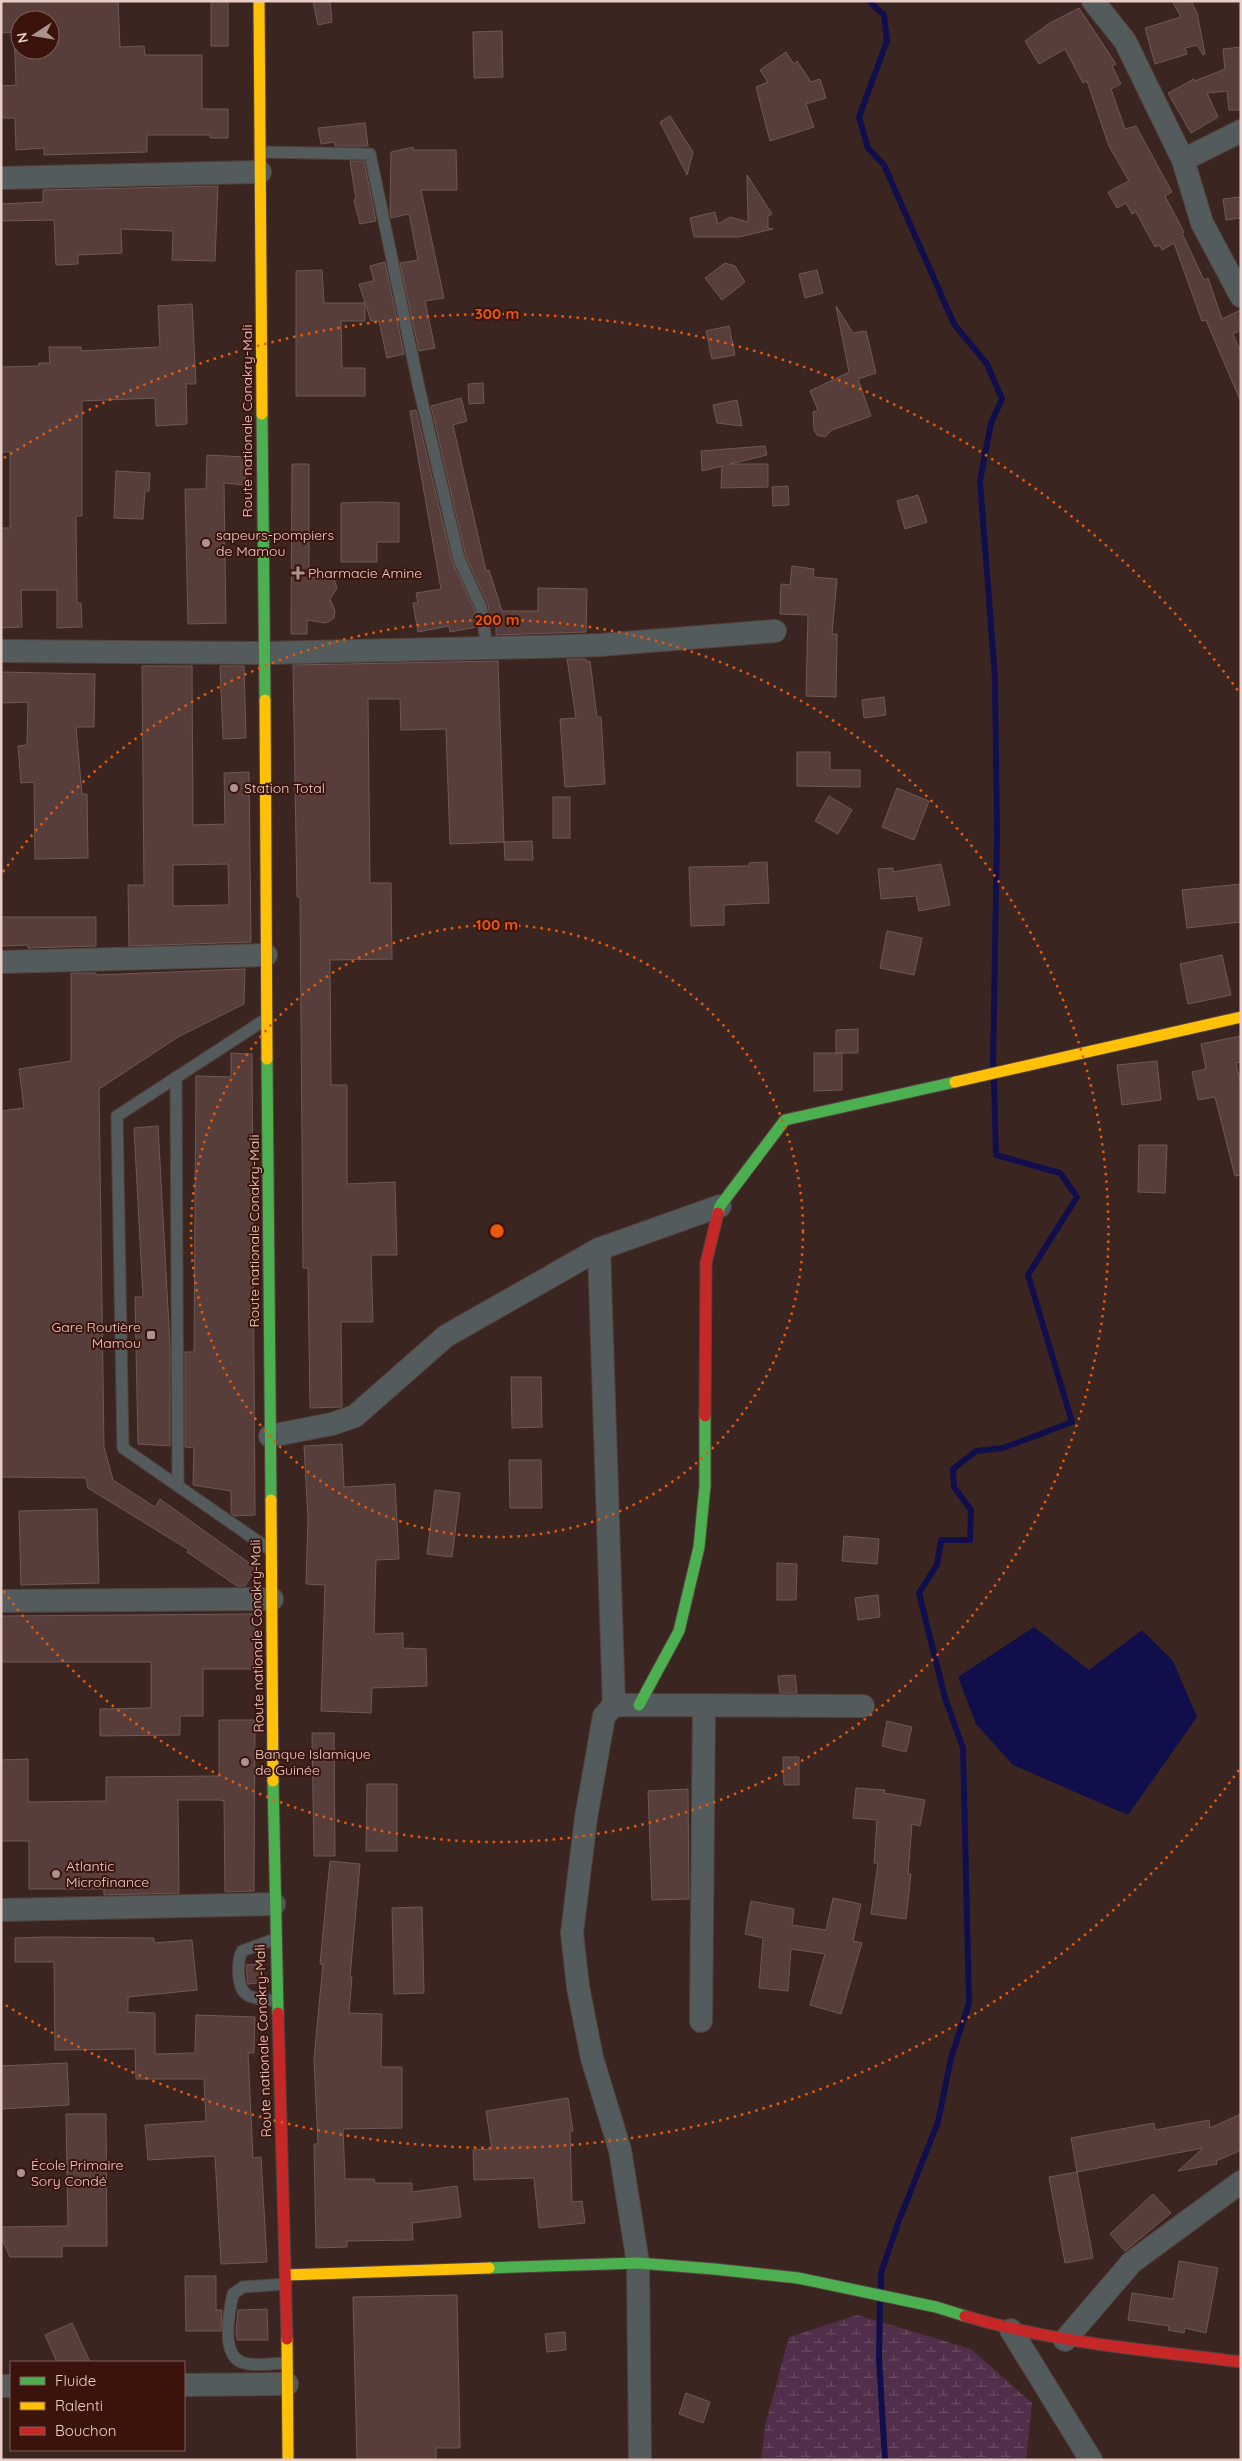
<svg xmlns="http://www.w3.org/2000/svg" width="1242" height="2461" font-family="Quicksand,sans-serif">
  <defs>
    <pattern id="wetland-marsh" width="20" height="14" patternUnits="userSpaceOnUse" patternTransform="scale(1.25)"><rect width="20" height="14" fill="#512f4a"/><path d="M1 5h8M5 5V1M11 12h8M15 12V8" fill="none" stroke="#6a4c63"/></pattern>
  </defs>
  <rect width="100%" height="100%" fill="#3b2521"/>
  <!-- wetland -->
  <polygon fill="url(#wetland-marsh)" points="857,2315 971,2349 1032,2403 1026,2460 761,2460 765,2426 789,2337"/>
  <!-- water -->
  <polygon fill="#110f4b" points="1034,1627 1089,1670 1142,1630 1173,1661 1197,1717 1128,1815 1013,1765 976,1724 958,1677"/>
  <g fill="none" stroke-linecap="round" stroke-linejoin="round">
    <!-- stream -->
    <g stroke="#110f4b" stroke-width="6">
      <polyline points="869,1 884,15 887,41 859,117 868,148 884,165 954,324 987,364 1002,399 991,423 980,481 995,678 997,834 993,1067"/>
      <polyline points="881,2289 881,2273 898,2223 938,2122 951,2058 969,2003 963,1748 945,1698 919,1593 937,1565 941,1540 970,1540 971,1510 954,1487 953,1469 976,1451 1003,1448 1072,1422 1028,1275 1077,1197 1060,1173 996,1155 994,1079"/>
      <polyline points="880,2301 879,2358 885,2460"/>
    </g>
  </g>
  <!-- building -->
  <g fill="#573e3a" stroke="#6d5955" fill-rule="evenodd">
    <path d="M1 1H118L120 47 144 46 145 55H202V109H228V138H210V135H147V152L44 155V148L16 150 15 118H1V86L16 85 14 32 1 33ZM20 20H50V50H20Z"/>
    <rect x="211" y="1" width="17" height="45"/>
    <polygon points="313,1 330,1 332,22 318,25"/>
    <polygon points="1172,1 1191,1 1197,13 1205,54 1203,55 1197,45 1185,48 1187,54 1155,64 1145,28 1181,17"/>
    <polygon points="1079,8 1116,64 1112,66 1121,84 1111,89 1125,129 1136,126 1172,192 1165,196 1184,232 1182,233 1204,280 1208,278 1222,319 1241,310 1241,330 1233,334 1241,353 1241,402 1206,320 1202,321 1174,243 1162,250 1159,245 1155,247 1136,212 1132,214 1126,203 1117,208 1108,192 1129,181 1109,146 1087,81 1083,83 1065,49 1039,64 1025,41 1050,23"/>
    <polygon points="502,31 503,77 474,78 473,32"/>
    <polygon points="1241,47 1241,110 1229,110 1227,91 1207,93 1218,117 1191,133 1168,93 1194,79 1195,81 1225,69 1223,49"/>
    <polygon points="786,52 794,64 797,61 811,82 820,79 826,98 806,104 814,127 770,141 756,87 768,82 760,70"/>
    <polygon points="670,116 693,152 687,175 660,122"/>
    <polygon points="365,123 368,146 335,146 334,142 321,144 318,128"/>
    <polygon points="413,147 413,150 456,150 457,190 421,190 444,298 425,301 435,348 419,351 400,263 418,260 409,214 391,218 390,211 391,152"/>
    <polygon points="350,161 364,161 376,221 360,224 354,200 356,199"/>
    <polygon points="747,175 772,214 768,216 768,228 773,229 739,237 694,237 690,218 715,212 718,224 730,217 748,222"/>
    <polygon points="218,186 215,261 172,260 173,231 121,229 122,253 78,255 78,264 56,265 54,220 1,221 1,204 43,202 43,190"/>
    <polygon points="1241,197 1241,218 1226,220 1223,199"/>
    <polygon points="385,262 404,354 387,358 379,321 371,321 359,284 374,281 370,266"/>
    <polygon points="725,263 735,266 745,282 722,300 705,278"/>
    <polygon points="322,270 324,303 365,303 365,321 341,321 342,368 365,368 365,396 296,396 296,271"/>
    <polygon points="817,270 823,293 805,298 799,274"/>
    <polygon points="192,304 196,384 186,384 187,424 156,426 155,398 82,401 82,516 76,516 77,603 81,603 82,627 57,628 57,590 21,590 22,627 1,628 1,528 10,528 10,452 1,452 1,367 39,366 39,363 50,363 49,347 81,347 81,351 160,347 158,306"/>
    <polygon points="836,306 853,333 866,331 876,373 858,379 871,416 832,430 825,437 817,435 814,430 813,412 818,410 810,391 849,372"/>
    <polygon points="729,326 735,355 712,359 706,331"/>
    <polygon points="483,383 484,403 469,404 468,384"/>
    <polygon points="461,398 467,421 453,425 486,571 489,570 502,611 538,611 538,588 587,589 586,632 496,635 496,624 491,625 488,604 466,557 431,406"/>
    <polygon points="737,400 742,426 717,423 713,405"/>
    <polygon points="416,410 452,561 474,609 476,627 450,632 449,626 418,632 413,603 418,603 416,593 441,589 410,411"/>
    <polygon points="765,446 767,455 730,464 768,464 768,487 721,488 722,466 702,471 701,451"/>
    <polygon points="207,455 246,457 245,485 224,483 226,623 188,624 185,489 206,489"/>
    <polygon points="292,464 309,464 309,578 333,576 337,588 330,599 335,611 334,618 326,623 307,620 307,634 291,634"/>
    <polygon points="116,471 150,473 149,491 145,491 143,519 114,518"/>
    <polygon points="788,486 789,505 773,506 772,487"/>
    <polygon points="918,495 927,522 905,529 897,501"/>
    <polygon points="377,502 399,503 399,542 377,542 377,562 341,562 341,503"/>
    <polygon points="792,566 814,569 813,577 837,579 832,634 837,634 836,697 806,696 808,615 780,614 781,584 790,585"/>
    <polygon points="567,659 586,659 586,662 590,661 597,717 601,717 605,784 565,787 560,719 576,718"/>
    <polygon points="498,661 504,842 532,841 533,860 505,860 504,842 450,844 446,729 401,730 400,699 368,699 370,883 391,883 392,959 330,960 331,1085 347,1085 347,1184 395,1182 397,1255 371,1255 373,1322 341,1322 342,1407 310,1408 308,1268 303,1268 300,897 297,897 293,665"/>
    <path d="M142 666H192L193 825 225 824 224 773 249 772 251 942 129 946 128 885H144ZM228 864 229 905 173 906V865Z"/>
    <polygon points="220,666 244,666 246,738 223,739"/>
    <polygon points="1,672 95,674 94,727 76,727 82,794 87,794 88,858 35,859 34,782 21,783 18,746 27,745 28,702 1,703"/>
    <polygon points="884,697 886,715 864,718 862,700"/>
    <polygon points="797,752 830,752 830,770 860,770 860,787 797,786"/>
    <polygon points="897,788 929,801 914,840 882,827"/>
    <polygon points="829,796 852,810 838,834 815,821"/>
    <rect x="553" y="797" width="17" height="41"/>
    <polygon points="767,862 769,903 724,905 724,925 691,926 689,867 749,866 749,863"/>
    <polygon points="941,864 950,905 919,911 916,896 881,899 878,869 893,868 893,872"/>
    <polygon points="1241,884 1241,922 1187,928 1182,890"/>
    <polygon points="1,917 96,917 96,946 28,948 28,945 1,946"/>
    <polygon points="887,931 922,938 914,975 880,968"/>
    <polygon points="1222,955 1231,995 1188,1004 1180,964"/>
    <polygon points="245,969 244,1004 178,1037 99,1089 104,1447 113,1480 155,1507 160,1499 256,1568 245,1586 237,1586 187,1552 189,1550 88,1488 86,1478 1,1477 1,1111 24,1108 19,1069 71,1061 71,973 96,973 96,975"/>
    <polygon points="858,1029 858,1053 836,1053 836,1030"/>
    <polygon points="1241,1036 1241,1062 1236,1063 1241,1085 1241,1175 1235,1176 1215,1097 1198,1100 1192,1072 1206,1069 1201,1044"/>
    <polygon points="231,1053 252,1054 255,1515 234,1516 231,1513 231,1491 193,1485 194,1448 185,1447 185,1352 194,1352 196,1076 231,1077"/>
    <polygon points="814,1053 842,1053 842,1090 814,1091"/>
    <polygon points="1157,1061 1161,1100 1122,1105 1117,1065"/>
    <polygon points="158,1126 170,1345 170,1446 138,1444 135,1297 143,1297 134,1128"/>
    <polygon points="1139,1145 1167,1145 1165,1193 1138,1192"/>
    <polygon points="511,1377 541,1377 542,1427 512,1428"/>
    <polygon points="342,1444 344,1487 395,1484 399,1559 376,1560 374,1634 403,1633 403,1648 426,1649 427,1686 372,1688 371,1713 321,1711 325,1585 306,1584 308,1518 304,1446"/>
    <polygon points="509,1460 541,1460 542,1508 510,1508"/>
    <polygon points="435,1490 460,1493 452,1557 427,1554"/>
    <polygon points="97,1509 99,1583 21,1585 19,1511"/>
    <polygon points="844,1536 879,1539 877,1564 842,1561"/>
    <polygon points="777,1563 797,1564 796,1600 777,1600"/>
    <polygon points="878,1595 880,1617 858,1620 855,1598"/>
    <polygon points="254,1614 255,1669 203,1669 203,1716 180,1716 180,1735 100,1736 100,1709 151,1708 151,1662 1,1662 1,1616"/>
    <polygon points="795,1675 797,1693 780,1693 778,1676"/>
    <polygon points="219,1720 255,1720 254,1891 225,1892 224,1801 219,1800 178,1800 179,1893 104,1895 104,1889 29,1889 29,1841 1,1841 1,1760 28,1759 28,1802 106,1801 106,1777 219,1776"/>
    <polygon points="887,1721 912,1727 906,1752 882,1746"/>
    <polygon points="312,1733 334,1733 335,1856 314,1856"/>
    <polygon points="783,1757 799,1757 799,1785 784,1785"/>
    <polygon points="367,1784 397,1784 397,1851 366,1851"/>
    <polygon points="856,1788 885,1790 884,1793 925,1800 920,1826 912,1824 908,1874 911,1874 906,1919 871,1914 878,1863 874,1863 877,1820 853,1818"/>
    <polygon points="688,1789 689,1899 652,1900 648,1791"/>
    <polygon points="330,1861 360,1864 350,1977 352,1977 349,2013 382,2014 381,2067 402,2067 402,2128 343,2129 345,2179 374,2179 375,2183 412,2183 412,2192 457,2186 461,2217 412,2223 413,2240 347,2241 347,2247 316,2248 314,2144 318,2144 314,2059 323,1964 320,1964"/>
    <polygon points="833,1898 861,1904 853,1941 862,1943 841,2014 810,2005 825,1954 791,1949 788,1991 759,1988 763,1938 745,1934 751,1901 794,1909 792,1925 826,1930"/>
    <polygon points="422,1907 424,1993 394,1994 392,1908"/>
    <polygon points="45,1937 154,1938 154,1943 192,1940 197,1990 128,1997 128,2012 155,2013 155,2054 195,2053 196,2015 255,2017 254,2053 248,2053 253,2158 261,2157 267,2262 221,2264 215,2156 148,2160 145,2125 206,2121 204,2079 136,2079 135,2049 55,2050 54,1962 15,1962 15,1938"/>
    <polygon points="260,1964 261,1983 248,1984 246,1965"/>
    <polygon points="67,2063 69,2105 1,2109 1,2066"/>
    <polygon points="568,2098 573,2131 570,2131 572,2202 582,2201 585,2223 539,2228 534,2178 474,2180 473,2150 492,2149 486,2111"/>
    <polygon points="66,2114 106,2114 107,2246 62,2246 62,2257 10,2257 1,2237 1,2227 68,2226"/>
    <polygon points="1241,2114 1241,2150 1216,2161 1217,2164 1178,2171 1203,2148 1077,2172 1071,2138 1154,2123 1155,2130 1209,2120 1210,2128"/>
    <polygon points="1077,2172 1093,2258 1065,2263 1049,2177"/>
    <polygon points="1153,2194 1171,2213 1125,2251 1110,2234"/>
    <polygon points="1179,2261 1218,2268 1206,2333 1185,2328 1184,2333 1168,2330 1169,2326 1128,2320 1132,2293 1173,2299"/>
    <polygon points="185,2276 216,2276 216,2310 222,2310 221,2331 186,2331"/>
    <polygon points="457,2295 460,2448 436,2448 436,2460 357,2460 353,2297"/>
    <polygon points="267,2309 268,2340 237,2340 236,2331 238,2310"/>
    <polygon points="72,2323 90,2362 57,2362 45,2335"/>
    <polygon points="565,2332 566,2350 547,2352 545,2334"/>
    <polygon points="686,2393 710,2402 703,2423 679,2414"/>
  </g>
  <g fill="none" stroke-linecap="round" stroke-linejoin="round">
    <!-- lane casing -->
    <g stroke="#54423e" stroke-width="13">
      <g id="lane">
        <polyline points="260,152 370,154 419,388 459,559 481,607 487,648"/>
        <polyline points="266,1019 117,1116 123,1448 269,1549"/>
        <polyline points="176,1077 178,1486"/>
        <path d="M275 1939 242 1951C237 1962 236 1990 249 1996 257 1999 269 2000 277 2001"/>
        <path d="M286 2284 243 2287 233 2294C229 2312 220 2357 244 2363 257 2367 274 2363 287 2363"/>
      </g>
    </g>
    <!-- street casing -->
    <g stroke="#54423e" stroke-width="24">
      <g id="street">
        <polyline points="1093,1 1125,41 1183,160 1202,223 1241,296"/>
        <polyline points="1183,160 1241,131"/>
        <polyline points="1,178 260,172"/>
        <polyline points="1,651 264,653 536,647 600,645 775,631"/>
        <polyline points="1,962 266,955"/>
        <polyline points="599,1249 614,1705"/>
        <polyline points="270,1436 332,1424 355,1416 446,1336 599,1249 720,1206"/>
        <polyline points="1,1601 272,1599"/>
        <polyline points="1,1910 274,1904"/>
        <polyline points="701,2021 704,1705"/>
        <polyline points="1011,2330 1091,2460"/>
        <polyline points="1065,2340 1132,2262 1241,2182"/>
        <polyline points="184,2385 287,2384"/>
        <polyline points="1,2386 11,2386"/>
        <polyline points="640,2460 638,2263 620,2150 592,2058 578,1987 572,1933 586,1818 604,1716 614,1705 863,1706"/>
      </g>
    </g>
    <!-- fast casing -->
    <g stroke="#54423e" stroke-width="13">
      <g id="fast">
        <polyline points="262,414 265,700"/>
        <polyline points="267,1059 271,1500"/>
        <polyline points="718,1213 720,1206 785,1120 955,1082"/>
        <polyline points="639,1705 679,1631 699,1547 705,1486 705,1416"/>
        <polyline points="273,1781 278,2013"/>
        <polyline points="489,2268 638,2263 714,2269 798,2278 936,2307 965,2316"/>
      </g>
    </g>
    <!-- slow casing -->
    <g stroke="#54423e" stroke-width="13">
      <g id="slow">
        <polyline points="259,1 262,414"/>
        <polyline points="265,700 267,1059"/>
        <polyline points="955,1082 1241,1017"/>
        <polyline points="271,1500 273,1781"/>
        <polyline points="286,2275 489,2268"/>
        <polyline points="287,2339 288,2460"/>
      </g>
    </g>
    <!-- jam casing -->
    <g stroke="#54423e" stroke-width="13">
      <g id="jam">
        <polyline points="705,1416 706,1263 718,1213"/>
        <polyline points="278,2013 287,2339"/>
        <path d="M965 2316C1055 2343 1148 2350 1241 2362"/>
      </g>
    </g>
    <!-- lane -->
    <use href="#lane" stroke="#535b5d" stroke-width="11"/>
    <!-- street -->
    <use href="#street" stroke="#535b5d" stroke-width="22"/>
    <!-- fast -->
    <use href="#fast" stroke="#4caf50" stroke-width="11"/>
    <!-- slow -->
    <use href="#slow" stroke="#ffc107" stroke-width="11"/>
    <!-- jam -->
    <use href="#jam" stroke="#c62828" stroke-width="11"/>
  </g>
  <!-- distance rings -->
  <g fill="none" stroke="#e8590c" stroke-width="2.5" stroke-dasharray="2.5 5">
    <circle cx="497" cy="1231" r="306"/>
    <path d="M3 872A611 611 0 1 1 3 1590"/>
    <path d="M1239 1770A917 917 0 0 1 4 2004M4 458A917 917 0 0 1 1239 692"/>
  </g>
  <!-- markers -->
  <g fill="#ac938e" stroke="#3b130c" stroke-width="2">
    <circle cx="206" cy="543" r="5"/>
    <path d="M295.5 565.5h5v5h5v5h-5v5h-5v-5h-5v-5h5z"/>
    <circle cx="234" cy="788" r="5"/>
    <rect x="146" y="1330" width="10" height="10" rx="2.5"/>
    <circle cx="245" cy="1762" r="5"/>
    <circle cx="56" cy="1874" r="5"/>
    <circle cx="21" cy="2173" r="5"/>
  </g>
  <g text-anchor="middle" stroke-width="4" stroke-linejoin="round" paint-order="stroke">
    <!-- street labels -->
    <g font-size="14" fill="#e9cec8" stroke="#3b130c">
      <text transform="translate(247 421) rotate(-90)" y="5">Route nationale Conakry-Mali</text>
      <text transform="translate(254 1231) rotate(-90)" y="5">Route nationale Conakry-Mali</text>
      <text transform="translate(257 1636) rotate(-91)" y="5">Route nationale Conakry-Mali</text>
      <text transform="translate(263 2041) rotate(-92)" y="5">Route nationale Conakry-Mali</text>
    </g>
    <!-- poi labels -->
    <g font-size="14" fill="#e9cec8" stroke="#3b130c" text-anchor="start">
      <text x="216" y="540">sapeurs-pompiers<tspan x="216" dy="16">de Mamou</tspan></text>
      <text x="308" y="578">Pharmacie Amine</text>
      <text x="244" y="793">Station Total</text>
      <text x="141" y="1332" text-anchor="end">Gare Routière<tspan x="141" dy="16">Mamou</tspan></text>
      <text x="255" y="1759">Banque Islamique<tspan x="255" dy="16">de Guinée</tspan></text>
      <text x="66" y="1871">Atlantic<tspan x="66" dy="16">Microfinance</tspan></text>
      <text x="31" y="2170">École Primaire<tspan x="31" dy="16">Sory Condé</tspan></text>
    </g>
  </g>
  <circle cx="497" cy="1231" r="8" fill="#e8590c" stroke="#3b130c" stroke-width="2.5"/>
  <g font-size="15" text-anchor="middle" font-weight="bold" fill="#e8590c" stroke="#3b130c" stroke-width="4" stroke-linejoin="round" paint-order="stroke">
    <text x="497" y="319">300 m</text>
    <text x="497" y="625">200 m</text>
    <text x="497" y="930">100 m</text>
  </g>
  <!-- border -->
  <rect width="1242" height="2461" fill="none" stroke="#e9cec8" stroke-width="5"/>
  <!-- legend -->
  <rect x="10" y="2361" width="175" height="90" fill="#3b130c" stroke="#815e57"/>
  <rect x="20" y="2377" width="25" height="8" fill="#4caf50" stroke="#815e57"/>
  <text x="55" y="2386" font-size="15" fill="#e9cec8">Fluide</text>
  <rect x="20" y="2402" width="25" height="8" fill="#ffc107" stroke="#815e57"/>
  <text x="55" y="2411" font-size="15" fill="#e9cec8">Ralenti</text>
  <rect x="20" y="2427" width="25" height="8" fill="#c62828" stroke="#815e57"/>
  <text x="55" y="2436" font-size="15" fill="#e9cec8">Bouchon</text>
  <!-- north arrow -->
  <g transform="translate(35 35) rotate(258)"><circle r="24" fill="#3b130c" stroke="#815e57"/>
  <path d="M0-4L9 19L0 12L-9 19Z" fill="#ac938e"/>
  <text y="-8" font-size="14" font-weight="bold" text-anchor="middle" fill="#e9cec8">N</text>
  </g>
</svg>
